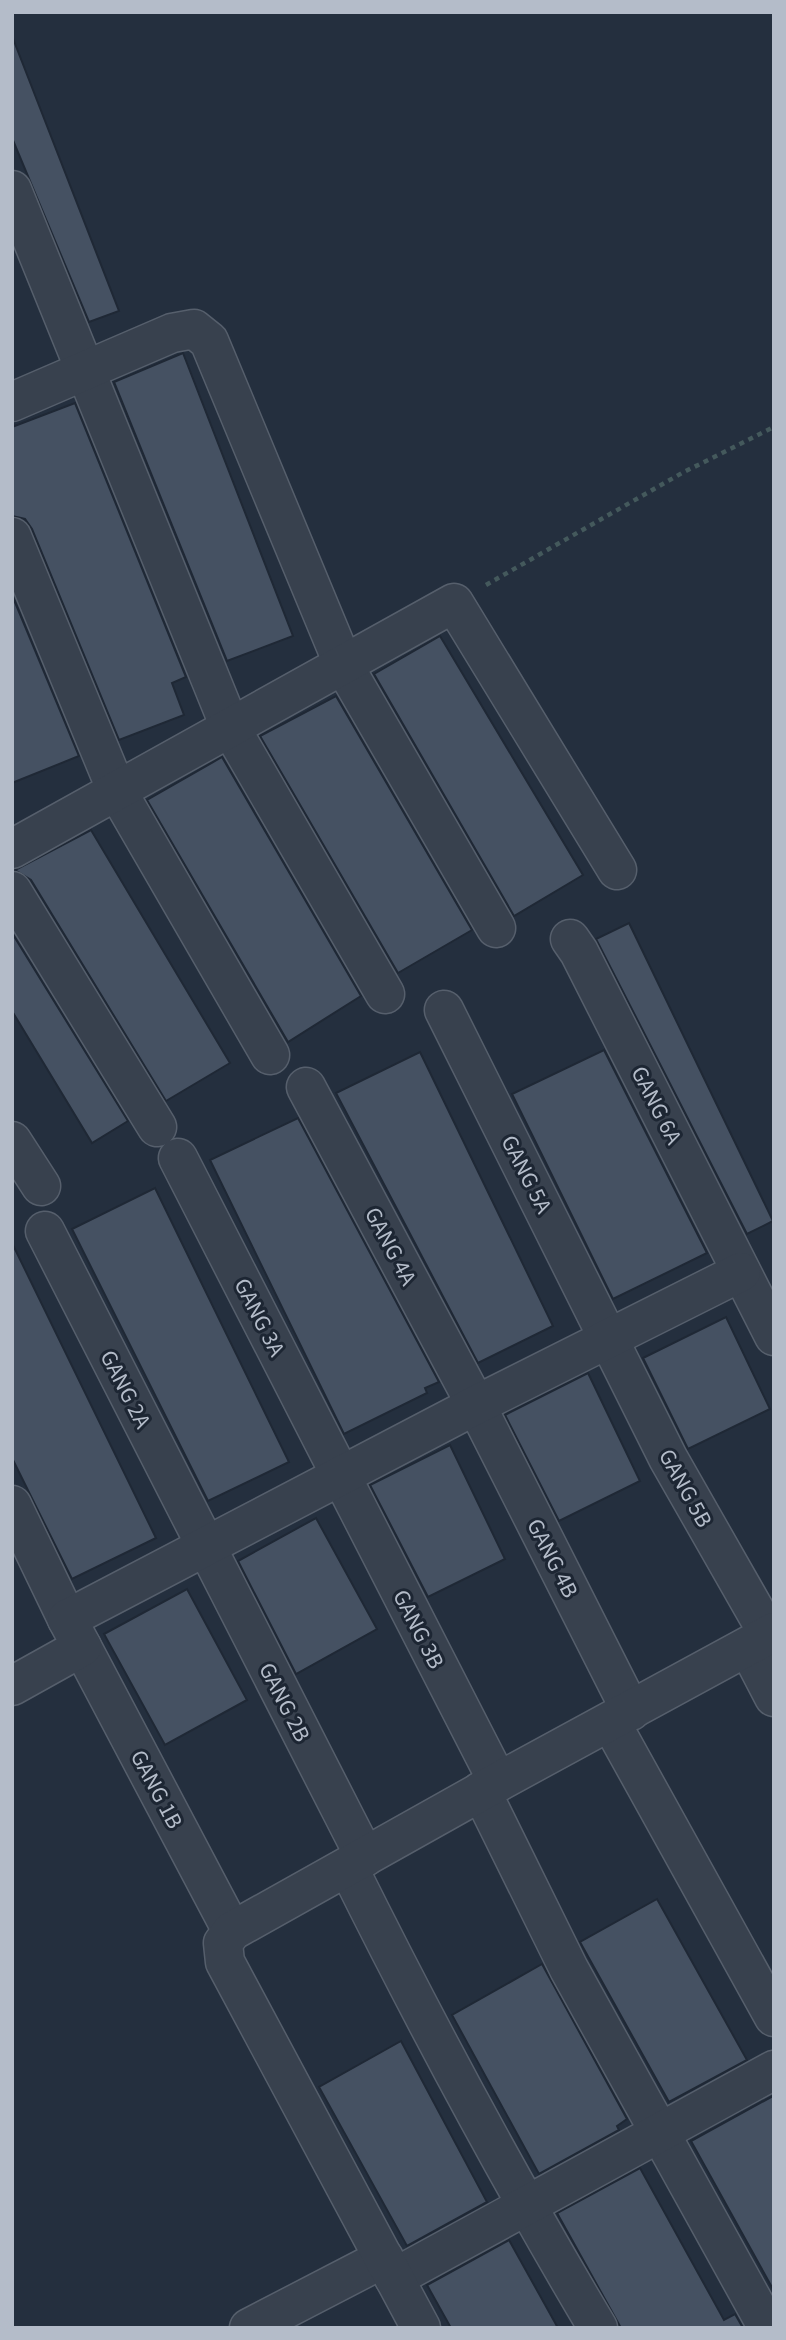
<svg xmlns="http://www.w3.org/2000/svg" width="786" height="2340" font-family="'Source Sans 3',sans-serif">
  <rect width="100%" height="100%" fill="#242f3e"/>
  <!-- building -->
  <g fill="#455162" stroke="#1f2835" stroke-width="2">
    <polygon points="12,36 119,311 89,322 12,138"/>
    <polygon points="183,353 293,636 227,661 114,382"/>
    <polygon points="75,403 186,677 172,683 184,715 119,740 32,529 25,519 12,516 12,427"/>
    <polygon points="12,595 79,756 12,783"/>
    <polygon points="440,636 583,875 514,916 374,674"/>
    <polygon points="336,696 472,930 398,973 260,736"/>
    <polygon points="222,757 361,996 288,1042 147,800"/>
    <polygon points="91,830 230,1063 166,1101 31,880 15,870"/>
    <polygon points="629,923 773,1221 747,1234 596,939"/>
    <polygon points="12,933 128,1121 92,1143 12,1011"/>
    <polygon points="604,1050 707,1253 613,1299 512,1094"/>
    <polygon points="420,1052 553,1326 478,1363 336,1093"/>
    <polygon points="298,1118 439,1382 425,1388 427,1393 344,1434 210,1160"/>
    <polygon points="155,1188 289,1462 208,1501 72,1229"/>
    <polygon points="12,1243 156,1538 72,1579 12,1458"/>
    <polygon points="726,1317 770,1409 688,1449 643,1358"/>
    <polygon points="588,1373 640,1481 559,1521 505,1415"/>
    <polygon points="450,1445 505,1559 428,1597 370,1485"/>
    <polygon points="316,1518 377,1629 296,1674 238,1561"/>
    <polygon points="187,1589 247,1700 165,1745 104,1634"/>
    <polygon points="657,1899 747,2060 669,2102 580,1942"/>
    <polygon points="542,1964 627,2119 617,2126 619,2130 539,2174 452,2015"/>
    <polygon points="401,2041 487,2202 407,2246 319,2087"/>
    <polygon points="773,2096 774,2097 774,2291 691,2141"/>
    <polygon points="640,2168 724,2320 735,2314 743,2328 621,2328 557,2213"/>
    <polygon points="509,2240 558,2328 451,2328 427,2285"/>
  </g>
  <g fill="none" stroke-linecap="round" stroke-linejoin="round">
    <!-- minor casing -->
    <g stroke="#565f6c" stroke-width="41">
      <g id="minor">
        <polyline points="12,190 230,727 385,994"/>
        <polyline points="12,402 172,333 194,329 209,341 344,666 496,928"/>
        <polyline points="12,537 116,789 270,1055"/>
        <polyline points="12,849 454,603 617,870"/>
        <polyline points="12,891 157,1127"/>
        <polyline points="570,939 579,952 774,1336"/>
        <polyline points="444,1010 668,1458 769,1635"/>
        <polyline points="306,1087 476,1405 631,1711"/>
        <polyline points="12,1141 41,1186"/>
        <polyline points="178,1158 498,1782"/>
        <polyline points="45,1231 365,1857"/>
        <polyline points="12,1505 67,1619"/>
        <polyline points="82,1647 232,1931"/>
        <polyline points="748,1647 774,1697"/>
        <polyline points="12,1686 82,1647 67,1619 476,1405 741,1272"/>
        <polyline points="611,1723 774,2017"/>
        <polyline points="481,1791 569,1969 768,2328"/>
        <path d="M348 1867C426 2024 508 2177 598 2328"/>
        <polyline points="394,2278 774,2070"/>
        <polyline points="249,2328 384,2258"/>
        <polyline points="421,2328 225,1962 223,1943 232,1931 498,1782 774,1632"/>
      </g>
    </g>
    <!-- path -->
    <polyline stroke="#44595c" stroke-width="4.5" stroke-dasharray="5 5" stroke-linecap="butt" points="486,585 682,473 774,427"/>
    <!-- minor -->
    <use href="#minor" stroke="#38414e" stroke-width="38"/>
  </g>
  <g text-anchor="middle" stroke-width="6" stroke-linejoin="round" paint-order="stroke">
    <!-- street labels -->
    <g font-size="23" fill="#b4bcc9" stroke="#1d2633">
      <text transform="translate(657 1105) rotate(63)" y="8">GANG 6A</text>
      <text transform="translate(527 1174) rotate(63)" y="8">GANG 5A</text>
      <text transform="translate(391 1246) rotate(62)" y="8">GANG 4A</text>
      <text transform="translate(260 1317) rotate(63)" y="8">GANG 3A</text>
      <text transform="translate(126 1389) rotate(63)" y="8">GANG 2A</text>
      <text transform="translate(686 1488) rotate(61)" y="8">GANG 5B</text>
      <text transform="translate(553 1558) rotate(63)" y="8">GANG 4B</text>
      <text transform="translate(419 1629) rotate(63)" y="8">GANG 3B</text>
      <text transform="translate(285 1702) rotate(63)" y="8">GANG 2B</text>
      <text transform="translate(157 1789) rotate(62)" y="8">GANG 1B</text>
    </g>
  </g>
  <!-- border -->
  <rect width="786" height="2340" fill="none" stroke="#b4bcc9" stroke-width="28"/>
</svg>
